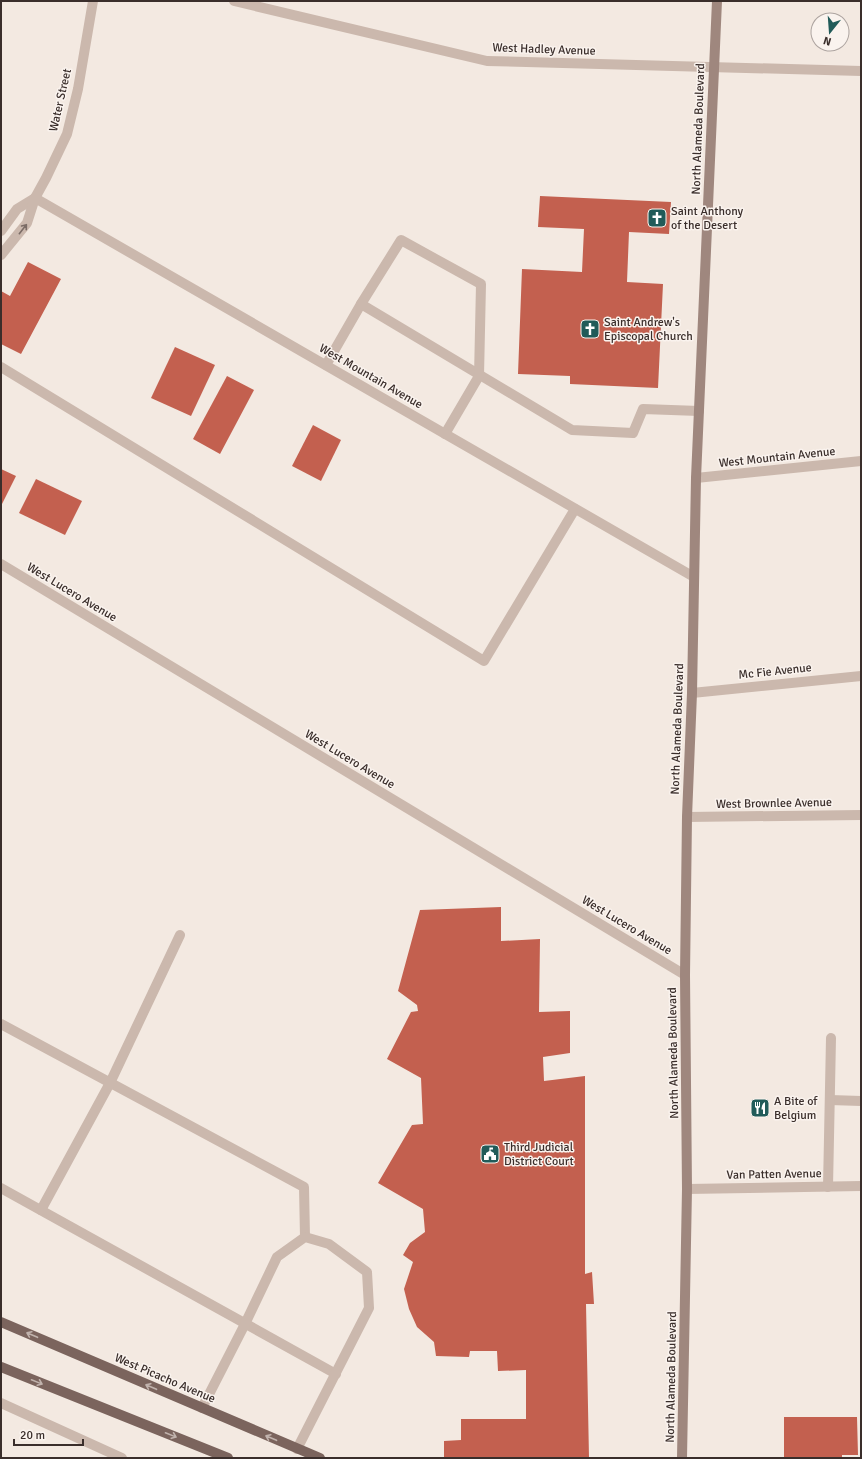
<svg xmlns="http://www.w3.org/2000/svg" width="862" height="1459" font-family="Signika,sans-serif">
  <rect width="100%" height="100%" fill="#f3e9e1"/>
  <!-- building -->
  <g fill="#c3604f">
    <polygon points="540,196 671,202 669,234 629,232 627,282 663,284 658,388 570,384 570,376 518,374 522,269 582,272 584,229 538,227"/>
    <polygon points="28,262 61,279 21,354 1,344 1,291 10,296"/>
    <polygon points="175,347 215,365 191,416 151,398"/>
    <polygon points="227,376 254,390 220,454 193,439"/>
    <polygon points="313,425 341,440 321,481 292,466"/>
    <polygon points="1,469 16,476 1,506"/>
    <polygon points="36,479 82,501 65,535 19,513"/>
    <polygon points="501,907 501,941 540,939 539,1012 570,1011 570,1053 543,1057 544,1081 585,1076 585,1274 592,1272 594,1304 586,1304 589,1458 444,1458 444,1441 461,1440 461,1419 526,1419 526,1370 498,1371 497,1351 470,1351 469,1357 436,1356 434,1342 417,1327 409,1309 404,1289 413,1262 403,1255 410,1243 425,1232 423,1209 378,1183 412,1125 423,1124 421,1078 387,1059 411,1012 418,1011 417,1005 398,991 420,910"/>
    <polygon points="784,1417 857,1417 858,1455 842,1455 842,1458 784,1458"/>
  </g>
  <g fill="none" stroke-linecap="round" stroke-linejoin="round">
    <!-- service -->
    <g stroke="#cbb8ad" stroke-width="10">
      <polyline points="361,304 572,430 633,433 643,409 699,411"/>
      <polyline points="326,365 361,304 401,240 481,284 479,376 445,434"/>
      <polyline points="1,367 484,661 575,509"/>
      <polyline points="1,1024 304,1187 305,1237"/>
      <polyline points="830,1100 861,1101"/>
      <polyline points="828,1187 831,1038"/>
      <polyline points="1,1188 336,1374"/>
      <polyline points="41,1210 110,1083 180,935"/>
      <polyline points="1,1403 122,1458"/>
      <polyline points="202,1408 245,1324 277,1257 305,1237 329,1244 367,1272 369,1308 297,1449"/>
    </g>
    <!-- minor -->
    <g stroke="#cbb8ad" stroke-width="10">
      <polyline points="234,1 487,61 861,71"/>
      <polyline points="35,198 694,577"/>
      <polyline points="696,478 861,461"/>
      <polyline points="1,564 685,975"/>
      <polyline points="692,693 861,676"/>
      <polyline points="687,817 861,815"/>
      <polyline points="687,1189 861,1186"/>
    </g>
    <!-- tertiary -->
    <g stroke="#cbb8ad" stroke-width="10">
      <polyline points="1,231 17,209 35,198"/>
      <polyline points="1,255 27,223 35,198 46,178 67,134 78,89 93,1"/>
    </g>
    <!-- secondary -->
    <polyline stroke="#9f877e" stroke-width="10" points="682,1458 687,1189 685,975 687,817 692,693 696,478 717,1"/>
    <!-- primary -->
    <g stroke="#7b645d" stroke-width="10">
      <polyline points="1,1322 320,1458"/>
      <polyline points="1,1367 228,1458"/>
    </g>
  </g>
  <!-- one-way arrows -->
  <defs><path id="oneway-shaft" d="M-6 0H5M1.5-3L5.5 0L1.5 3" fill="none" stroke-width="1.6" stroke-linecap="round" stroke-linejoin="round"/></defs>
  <use stroke="#7b6c66" href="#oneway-shaft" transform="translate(23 229) rotate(-52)"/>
  <g stroke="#c1b3ad">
    <use href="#oneway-shaft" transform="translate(32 1335) rotate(-157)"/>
    <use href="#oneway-shaft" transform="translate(37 1382) rotate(22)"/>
    <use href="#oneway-shaft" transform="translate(151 1387) rotate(-157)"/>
    <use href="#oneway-shaft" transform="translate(171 1435) rotate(22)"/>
    <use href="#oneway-shaft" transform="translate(271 1438) rotate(-157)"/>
  </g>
  <!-- icons -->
  <defs>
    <g id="church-square" transform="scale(1)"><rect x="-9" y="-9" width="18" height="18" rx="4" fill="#215b59" stroke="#faf3ee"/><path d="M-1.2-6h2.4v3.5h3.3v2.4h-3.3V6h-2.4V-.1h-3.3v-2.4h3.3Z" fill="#fff"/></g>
    <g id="restaurant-square" transform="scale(1)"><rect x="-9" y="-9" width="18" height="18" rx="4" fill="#215b59" stroke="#faf3ee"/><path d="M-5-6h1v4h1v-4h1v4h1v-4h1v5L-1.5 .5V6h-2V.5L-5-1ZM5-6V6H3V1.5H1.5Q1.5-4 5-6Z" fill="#fff"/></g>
    <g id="civic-square" transform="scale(1)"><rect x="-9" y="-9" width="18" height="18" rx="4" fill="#215b59" stroke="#faf3ee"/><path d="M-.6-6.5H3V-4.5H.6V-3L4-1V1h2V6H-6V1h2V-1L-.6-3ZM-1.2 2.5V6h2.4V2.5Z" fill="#fff"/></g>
  </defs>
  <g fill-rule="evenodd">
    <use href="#church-square" x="657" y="218"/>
    <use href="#church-square" x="590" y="329"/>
    <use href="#restaurant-square" x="760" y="1108"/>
    <use href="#civic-square" x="490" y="1154"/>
  </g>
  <g text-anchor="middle" stroke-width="3" stroke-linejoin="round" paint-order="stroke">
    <!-- street labels -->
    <g font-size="12" fill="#3a2e2b" stroke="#faf3ee">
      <text transform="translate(544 49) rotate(2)" y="4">West Hadley Avenue</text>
      <text transform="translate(60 100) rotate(-77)" y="4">Water Street</text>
      <text transform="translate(698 129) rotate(-88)" y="4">North Alameda Boulevard</text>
      <text transform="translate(371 376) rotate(30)" y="4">West Mountain Avenue</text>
      <text transform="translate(777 457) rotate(-6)" y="4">West Mountain Avenue</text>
      <text transform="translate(72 592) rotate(31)" y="4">West Lucero Avenue</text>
      <text transform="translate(775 671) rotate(-6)" y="4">Mc Fie Avenue</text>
      <text transform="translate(677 729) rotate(-88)" y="4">North Alameda Boulevard</text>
      <text transform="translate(350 759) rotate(31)" y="4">West Lucero Avenue</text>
      <text transform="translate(774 803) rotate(-1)" y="4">West Brownlee Avenue</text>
      <text transform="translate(627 925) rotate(31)" y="4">West Lucero Avenue</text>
      <text transform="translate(673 1053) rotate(-91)" y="4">North Alameda Boulevard</text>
      <text transform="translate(774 1174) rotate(-1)" y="4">Van Patten Avenue</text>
      <text transform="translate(671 1377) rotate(-89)" y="4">North Alameda Boulevard</text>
      <text transform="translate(165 1378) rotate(23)" y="4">West Picacho Avenue</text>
    </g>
    <!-- poi labels -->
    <g font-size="12" fill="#3a2e2b" stroke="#faf3ee" text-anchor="start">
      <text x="671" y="215">Saint Anthony<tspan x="671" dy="14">of the Desert</tspan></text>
      <text x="604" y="326">Saint Andrew's<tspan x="604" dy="14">Episcopal Church</tspan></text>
      <text x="774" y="1105">A Bite of<tspan x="774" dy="14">Belgium</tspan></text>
      <text x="504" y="1151">Third Judicial<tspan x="504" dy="14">District Court</tspan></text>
    </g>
  </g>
  <!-- border -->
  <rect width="862" height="1459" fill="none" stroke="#3a2e2b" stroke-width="4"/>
  <!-- north arrow -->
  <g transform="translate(830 32) rotate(197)"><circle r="19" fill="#faf3ee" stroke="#ada4a0"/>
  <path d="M0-3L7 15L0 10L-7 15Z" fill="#215b59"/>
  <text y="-6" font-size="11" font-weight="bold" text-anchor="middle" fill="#3a2e2b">N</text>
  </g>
  <!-- scale -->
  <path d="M14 1439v6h69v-6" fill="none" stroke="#3a2e2b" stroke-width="2"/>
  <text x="20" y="1439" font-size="12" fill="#3a2e2b" stroke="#faf3ee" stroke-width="3" paint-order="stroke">20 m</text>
</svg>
